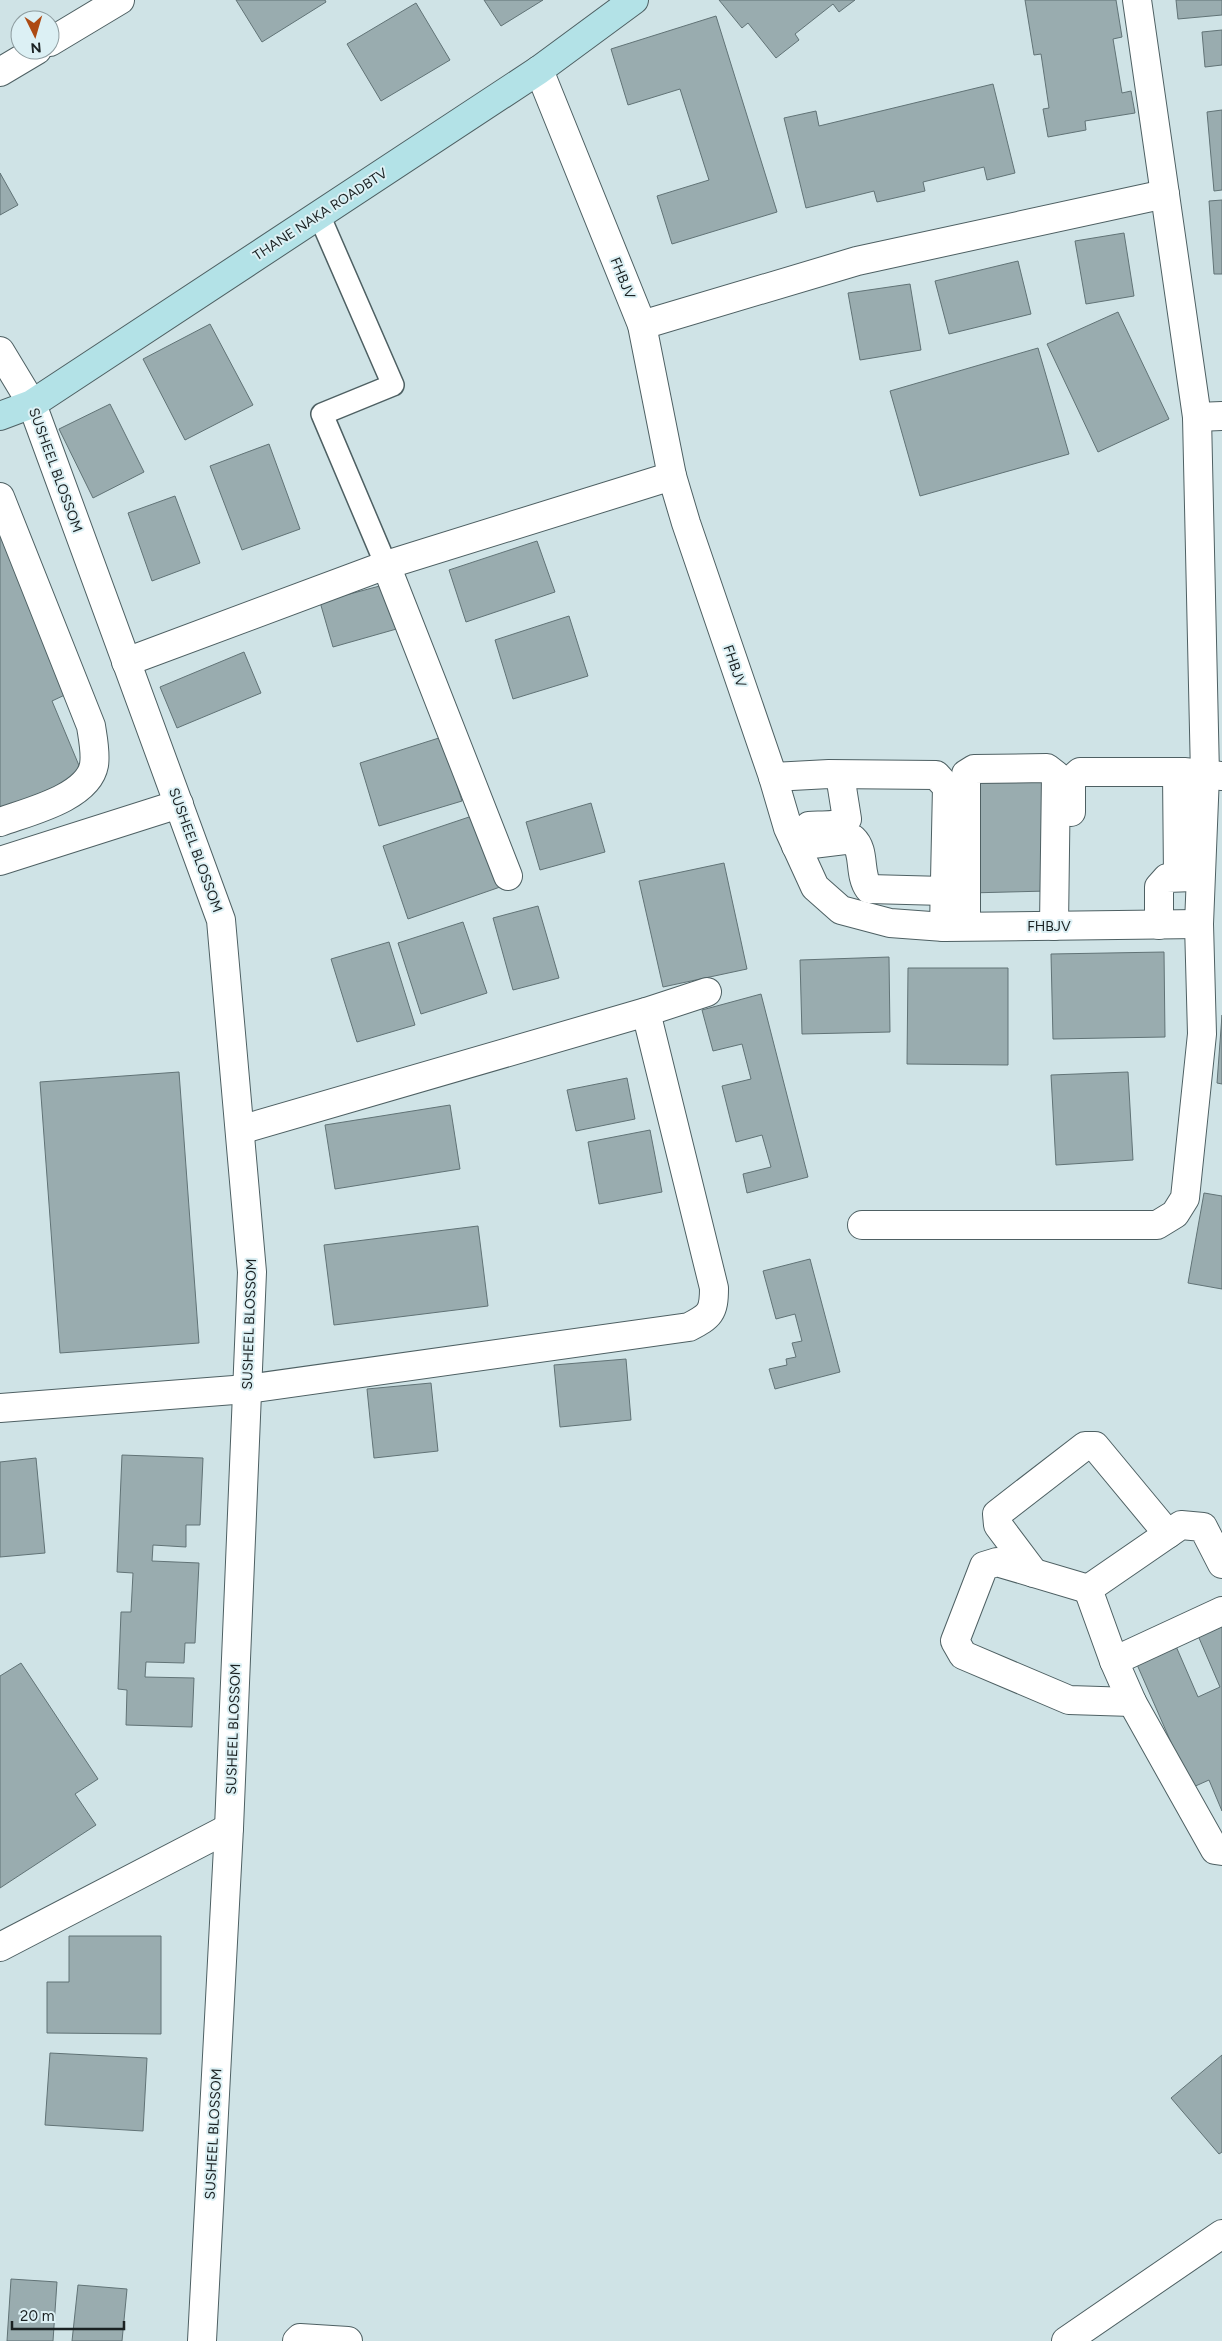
<svg xmlns="http://www.w3.org/2000/svg" width="1222" height="2341" font-family="Figtree,sans-serif">
  <rect width="100%" height="100%" fill="#cfe3e6"/>
  <!-- building -->
  <g fill="#99acaf" stroke="#617376">
    <polygon points="236,0 325,0 326,2 262,42"/>
    <polygon points="484,0 543,0 501,26"/>
    <polygon points="719,0 855,0 839,12 833,4 795,34 799,40 776,58 748,23 742,28"/>
    <polygon points="1025,0 1116,0 1122,37 1113,39 1122,93 1131,91 1135,113 1085,121 1086,130 1048,137 1043,109 1049,108 1041,54 1034,55"/>
    <polygon points="1176,0 1222,0 1222,15 1178,19"/>
    <polygon points="416,3 450,60 381,101 347,44"/>
    <polygon points="716,16 777,212 672,244 657,196 709,180 680,89 628,105 611,49"/>
    <polygon points="1222,30 1222,65 1205,67 1202,32"/>
    <polygon points="993,84 1015,173 987,180 984,167 923,182 925,191 877,202 874,191 806,208 784,118 816,111 819,126"/>
    <polygon points="1222,110 1222,190 1214,191 1207,112"/>
    <polygon points="0,173 18,205 0,215"/>
    <polygon points="1222,200 1222,274 1214,274 1209,201"/>
    <polygon points="1124,233 1134,296 1086,304 1075,241"/>
    <polygon points="1018,261 1031,314 949,334 935,281"/>
    <polygon points="910,284 921,350 860,360 848,293"/>
    <polygon points="1118,312 1169,419 1098,452 1047,344"/>
    <polygon points="210,324 253,405 185,440 143,359"/>
    <polygon points="1038,348 1069,454 920,496 890,391"/>
    <polygon points="110,404 144,472 93,498 59,429"/>
    <polygon points="269,444 300,529 242,550 210,466"/>
    <polygon points="175,496 200,563 152,581 128,513"/>
    <polygon points="0,518 69,693 52,701 83,775 0,810"/>
    <polygon points="537,541 555,592 466,622 449,570"/>
    <polygon points="387,584 400,628 333,647 320,602"/>
    <polygon points="569,616 588,676 513,699 495,640"/>
    <polygon points="244,652 261,693 177,728 160,687"/>
    <polygon points="442,737 462,801 379,826 360,763"/>
    <polygon points="970,781 1048,782 1048,891 969,893"/>
    <polygon points="591,803 605,852 540,870 526,822"/>
    <polygon points="478,814 503,886 408,919 383,846"/>
    <polygon points="724,863 747,969 663,987 639,881"/>
    <polygon points="538,906 559,978 513,990 493,918"/>
    <polygon points="463,922 487,993 421,1014 398,943"/>
    <polygon points="389,942 415,1025 357,1042 331,959"/>
    <polygon points="1164,952 1165,1037 1053,1039 1051,954"/>
    <polygon points="889,957 890,1032 802,1034 800,960"/>
    <polygon points="908,968 1008,968 1008,1065 907,1064"/>
    <polygon points="761,994 808,1177 747,1193 743,1174 771,1167 762,1135 736,1142 722,1086 751,1079 742,1044 713,1051 702,1010"/>
    <polygon points="1222,1015 1222,1084 1217,1083"/>
    <polygon points="179,1072 199,1343 60,1353 40,1082"/>
    <polygon points="1128,1072 1133,1160 1056,1165 1051,1075"/>
    <polygon points="627,1078 635,1119 576,1131 567,1090"/>
    <polygon points="450,1105 460,1169 335,1189 325,1125"/>
    <polygon points="650,1130 662,1192 599,1204 588,1142"/>
    <polygon points="1204,1193 1222,1196 1222,1289 1188,1283"/>
    <polygon points="478,1226 488,1306 334,1325 324,1245"/>
    <polygon points="810,1259 840,1372 775,1389 769,1369 787,1365 786,1359 796,1357 792,1343 802,1341 795,1314 776,1319 763,1271"/>
    <polygon points="626,1359 631,1420 560,1427 554,1365"/>
    <polygon points="431,1383 438,1451 374,1458 367,1389"/>
    <polygon points="122,1455 203,1458 200,1525 186,1525 186,1547 153,1545 152,1561 199,1563 195,1643 185,1643 184,1663 146,1662 145,1677 194,1678 192,1727 126,1725 127,1690 118,1689 121,1612 131,1612 133,1573 117,1572"/>
    <polygon points="36,1458 45,1553 0,1557 0,1462"/>
    <polygon points="1222,1620 1222,1811 1209,1780 1191,1788 1135,1660 1175,1644 1198,1697 1220,1687 1196,1631"/>
    <polygon points="21,1663 98,1779 75,1794 96,1825 0,1888 0,1676"/>
    <polygon points="69,1936 161,1936 161,2034 47,2033 47,1982 69,1982"/>
    <polygon points="50,2053 147,2058 143,2131 45,2125"/>
    <polygon points="1222,2055 1222,2152 1219,2154 1171,2098"/>
    <polygon points="11,2279 57,2282 53,2341 7,2341"/>
    <polygon points="78,2285 127,2289 122,2341 72,2341"/>
  </g>
  <g fill="none" stroke-linecap="round" stroke-linejoin="round">
    <!-- lane casing -->
    <g stroke="#4e6063" stroke-width="24">
      <polyline id="lane" points="319,215 393,385 322,414 386,565"/>
    </g>
    <!-- street casing -->
    <g stroke="#4e6063" stroke-width="30">
      <g id="street">
        <polyline points="50,42 120,0"/>
        <polyline points="539,70 642,325 672,476 686,523 773,777 788,828 815,887 841,910 890,923 944,927 1199,924"/>
        <polyline points="0,72 37,50"/>
        <polyline points="642,325 857,261 1165,194"/>
        <polyline points="0,351 32,404 221,920 252,1272 229,1828 202,2341"/>
        <polyline points="1197,417 1222,416"/>
        <path d="M0 497 91 726C93 739 96 753 94 765 88 798 27 812 0 822"/>
        <polyline points="386,565 508,876"/>
        <polyline points="126,662 386,565 672,476"/>
        <polyline points="1177,773 1178,877"/>
        <polyline points="773,777 829,774 936,775 947,787 944,927"/>
        <polyline points="1071,812 1071,780 1080,772 1184,772 1222,776"/>
        <path d="M809 826C820 825 840 827 847 819L840 775"/>
        <path d="M796 846 853 839C866 851 858 874 869 889L944 891"/>
        <polyline points="0,861 179,804"/>
        <polyline points="1159,925 1159,887 1167,878 1193,877"/>
        <polyline points="966,926 966,774 974,769 1047,768 1056,775 1054,926"/>
        <polyline points="240,1130 646,1012 707,992"/>
        <polyline points="862,1225 1157,1225 1175,1214 1185,1198 1202,1034 1199,924 1205,775 1197,417 1137,0"/>
        <path d="M0 1408 247 1389 689 1327C710 1316 714 1313 714 1288L646 1012"/>
        <polyline points="1222,1564 1203,1527 1181,1525 1088,1589 1114,1661 1132,1702 1215,1850 1222,1851"/>
        <polyline points="1034,1573 998,1525 997,1514 1085,1446 1095,1446 1168,1534"/>
        <polyline points="1088,1589 997,1562 984,1566 955,1641 963,1655 1069,1700 1132,1702"/>
        <polyline points="1114,1661 1222,1611"/>
        <polyline points="0,1947 229,1828"/>
        <polyline points="297,2341 300,2338 348,2341"/>
        <polyline points="1066,2341 1222,2234"/>
      </g>
    </g>
    <!-- secondary casing -->
    <g stroke="#4e6063" stroke-width="30">
      <polyline id="secondary" points="0,416 32,404 539,70 634,0"/>
    </g>
    <!-- lane -->
    <use href="#lane" stroke="#fff" stroke-width="21"/>
    <!-- street -->
    <use href="#street" stroke="#fff" stroke-width="28"/>
    <!-- secondary -->
    <use href="#secondary" stroke="#b3e2e7" stroke-width="28"/>
  </g>
  <g text-anchor="middle" stroke-width="4" stroke-linejoin="round" paint-order="stroke">
    <!-- street labels -->
    <g font-size="14" fill="#1a2122" stroke="#dcf0f4">
      <text transform="translate(320 214) rotate(-33)" y="5">THANE NAKA ROADBTV</text>
      <text transform="translate(623 278) rotate(68)" y="5">FHBJV</text>
      <text transform="translate(56 470) rotate(70)" y="5">SUSHEEL BLOSSOM</text>
      <text transform="translate(735 666) rotate(71)" y="5">FHBJV</text>
      <text transform="translate(196 850) rotate(70)" y="5">SUSHEEL BLOSSOM</text>
      <text x="1049" y="931">FHBJV</text>
      <text transform="translate(249 1324) rotate(-88)" y="5">SUSHEEL BLOSSOM</text>
      <text transform="translate(233 1729) rotate(-88)" y="5">SUSHEEL BLOSSOM</text>
      <text transform="translate(213 2134) rotate(-87)" y="5">SUSHEEL BLOSSOM</text>
    </g>
  </g>
  <!-- north arrow -->
  <g transform="translate(35 35) rotate(175)"><circle r="24" fill="#dcf0f4" stroke="#8e9da0"/>
  <path d="M0-4L9 19L0 12L-9 19Z" fill="#ad4a13"/>
  <text y="-8" font-size="14" font-weight="bold" text-anchor="middle" fill="#1a2122">N</text>
  </g>
  <!-- scale -->
  <path d="M12 2321v8h112v-8" fill="none" stroke="#1a2122" stroke-width="2.5"/>
  <text x="20" y="2321" font-size="15" fill="#1a2122" stroke="#dcf0f4" stroke-width="4" paint-order="stroke">20 m</text>
</svg>
